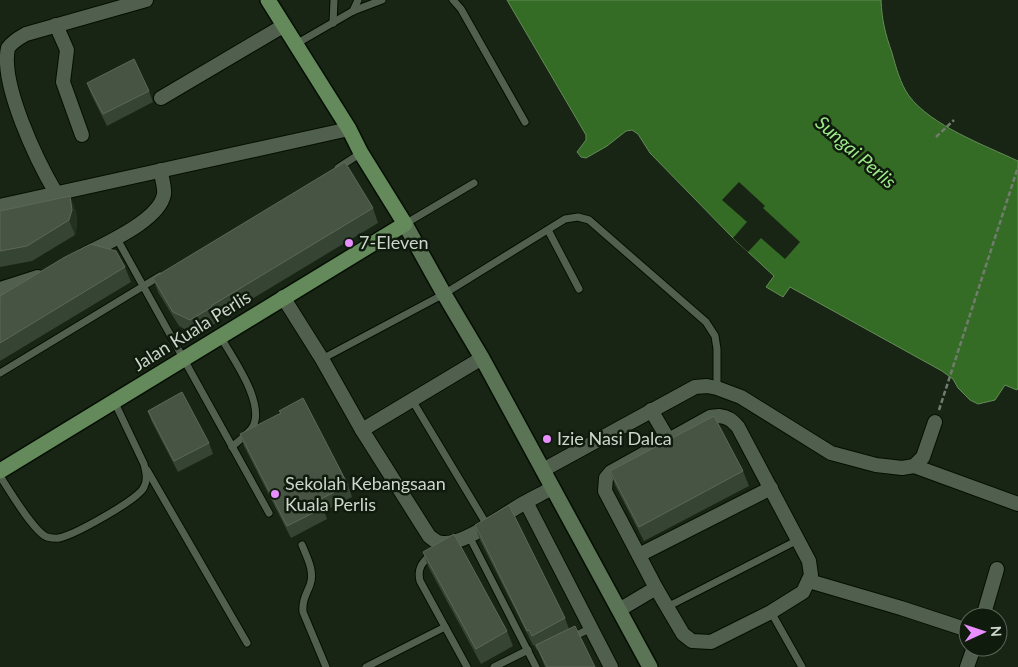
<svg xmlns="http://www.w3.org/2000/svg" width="1018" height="667" font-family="Lato,sans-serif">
  <rect width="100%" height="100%" fill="#182515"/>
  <!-- water -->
  <path fill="#356c25" stroke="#638c57" d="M507 0H881C882 21 885 33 892 53 896 67 900 83 909 96 932 126 984 145 1018 161V387L1017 390 1005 385 995 400 978 404 970 400 958 388 953 379 942 371 790 287 783 297 766 287 774 276 733 238 650 153 638 134 632 130 626 131 607 146 586 158 581 157 577 152 586 140V135Z"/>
  <!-- pier -->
  <polygon fill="#182515" points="739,182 765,206 763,208 800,242 785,259 761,238 748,252 733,238 747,222 722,200"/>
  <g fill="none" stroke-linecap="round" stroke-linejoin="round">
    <!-- lane casing -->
    <g stroke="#040e02" stroke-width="9">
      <g id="lane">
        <polyline points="453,0 461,9 525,122"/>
        <polyline points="353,11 358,0"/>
        <polyline points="333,23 334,0"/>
        <polyline points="296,44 353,11 382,0"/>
        <polyline points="338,168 361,153"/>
        <polyline points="405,224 474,183"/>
        <polyline points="548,230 579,289"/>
        <polyline points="116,237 269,513"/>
        <path d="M220 336C232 357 267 405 252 428 247 435 238 441 232 447"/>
        <polyline points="322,359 444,294 565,219 578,217 589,220 706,322 715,336 717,349 717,388"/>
        <polyline points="0,373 160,276"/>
        <polyline points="412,400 487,525"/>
        <polyline points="147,470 247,643"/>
        <path d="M0 476C9 490 34 532 47 537 51 538 55 539 59 538 74 535 138 500 144 487 148 480 146 472 144 464L114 401"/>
        <polyline points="469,536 536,667"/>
        <path d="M302 545C307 557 315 572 310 585 306 595 302 601 303 612L326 667"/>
        <path d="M431 554C422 563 417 568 420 581L467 667"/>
        <polyline points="667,607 798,540"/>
        <polyline points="771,612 802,667"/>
        <polyline points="571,638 591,628"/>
        <polyline points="366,667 445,627"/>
        <polyline points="494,667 528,650"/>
      </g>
    </g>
    <!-- street casing -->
    <g stroke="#040e02" stroke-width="16">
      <g id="street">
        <polyline points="56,25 67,50 63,82 82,135"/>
        <polyline points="161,98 283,26"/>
        <path d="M56 193C37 161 0 84 8 48 13 41 19 38 26 34L146 0"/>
        <polyline points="0,206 349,129"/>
        <path d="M84 255C106 243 160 220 164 194 165 187 161 177 161 170"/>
        <polyline points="0,289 38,277"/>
        <path d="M283 297 322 359 362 430 429 536C434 540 437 543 443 543 465 545 504 514 524 503 533 498 543 493 552 488"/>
        <polyline points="651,410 668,439"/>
        <path d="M719 416C728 417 732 420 738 427L809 561 811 575 803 592 771 612 711 642 692 641 683 634 656 588 605 491 606 478 611 472 710 417Z"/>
        <polyline points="362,430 482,358"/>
        <polyline points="914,466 1018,504"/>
        <polyline points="543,470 695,387 707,386 717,388 741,397 831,453 876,465 902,468 914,466 923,457 935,422"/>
        <polyline points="526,502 611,667"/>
        <polyline points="639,555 771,488"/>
        <polyline points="809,581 901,608 968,630"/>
        <polyline points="619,610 656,588"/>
        <polyline points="983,617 997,569"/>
        <polyline points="967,667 974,647"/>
      </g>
    </g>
    <!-- secondary casing -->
    <g stroke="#040e02" stroke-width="18">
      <polyline id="secondary" points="405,224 444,294 482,358 650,667"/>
    </g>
    <!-- primary casing -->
    <g stroke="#040e02" stroke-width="18">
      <polyline id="primary" points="0,471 405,224 361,153 349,129 268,0"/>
    </g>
    <!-- path -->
    <g stroke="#717c6f" stroke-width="2.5" stroke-dasharray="5 2.5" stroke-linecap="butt">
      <polyline points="936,137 954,120"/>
      <polyline points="939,410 1018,167"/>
    </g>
    <!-- lane -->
    <use href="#lane" stroke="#51604e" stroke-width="7"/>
    <!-- street -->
    <use href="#street" stroke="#51604e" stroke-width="14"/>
    <!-- secondary -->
    <use href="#secondary" stroke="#5b7455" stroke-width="15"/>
    <!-- primary -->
    <use href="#primary" stroke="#64895b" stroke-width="15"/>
  </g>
  <!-- wall -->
  <g fill="#364433">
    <polygon points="87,83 149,91 153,102 107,126 91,94"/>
    <polygon points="373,208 378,223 217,320 218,322 195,335 179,326 158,292 153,278"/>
    <polygon points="0,211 76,211 77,225 75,235 32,261 0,267"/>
    <polygon points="125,267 131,282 0,361 0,296"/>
    <polygon points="148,411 209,443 213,454 178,472 152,422"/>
    <polygon points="240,434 348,485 352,497 324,511 327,519 291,538 244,446"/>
    <polygon points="610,471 743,471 749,486 644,541 615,485"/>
    <polygon points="475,525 565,618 569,629 595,667 545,667 538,650 537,650 534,645 533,645 480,540"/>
    <polygon points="423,552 507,631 513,646 481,664 428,566"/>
  </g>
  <!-- shaded-wall -->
  <polygon fill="#233120" points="70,196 76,211 77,225 75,235 69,220"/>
  <!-- building -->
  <g fill="#475444" stroke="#5c6859">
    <polygon points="134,59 149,91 103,114 87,83"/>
    <polygon points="345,162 373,208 211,306 212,307 190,320 173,312 153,278"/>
    <polygon points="70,196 72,210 69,220 27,246 0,251 0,211"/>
    <polygon points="91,244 116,251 125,267 0,343 0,296 65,257"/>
    <polygon points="182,392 209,443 174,461 148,411"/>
    <polygon points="303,398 348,485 319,500 323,508 287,526 240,434 281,413 279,411"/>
    <polygon points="714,416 743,471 639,527 610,471"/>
    <polygon points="509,505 565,618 532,636 529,630 527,631 475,525"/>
    <polygon points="454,534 507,631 476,649 423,552"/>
    <polygon points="575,626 595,667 547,667 536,645"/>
  </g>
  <!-- markers -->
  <g fill="#e88eff" stroke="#0f1b0c" stroke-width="2">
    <circle cx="349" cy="243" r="5"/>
    <circle cx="547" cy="439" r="5"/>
    <circle cx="275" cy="494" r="5"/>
  </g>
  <g text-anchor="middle" stroke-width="5" stroke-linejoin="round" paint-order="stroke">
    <!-- poi labels -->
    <g font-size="18" fill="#cdd6cb" stroke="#0f1b0c" text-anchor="start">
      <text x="359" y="249">7-Eleven</text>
      <text x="557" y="445">Izie Nasi Dalca</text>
      <text x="285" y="490">Sekolah Kebangsaan<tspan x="285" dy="21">Kuala Perlis</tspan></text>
    </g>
    <!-- street labels -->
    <g font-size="18" fill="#cdd6cb" stroke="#0f1b0c">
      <text transform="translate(192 331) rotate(-32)" y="6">Jalan Kuala Perlis</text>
    </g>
    <!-- water labels -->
    <g font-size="19" font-style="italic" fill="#9de989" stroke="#0f1b0c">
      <text transform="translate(856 152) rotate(41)" y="7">Sungai Perlis</text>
    </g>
  </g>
  <!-- north arrow -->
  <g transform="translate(983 632) rotate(87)"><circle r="24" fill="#0f1b0c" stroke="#5b6658"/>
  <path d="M0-4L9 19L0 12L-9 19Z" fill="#e88eff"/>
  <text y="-8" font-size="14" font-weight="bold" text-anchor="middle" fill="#cdd6cb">N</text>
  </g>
</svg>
